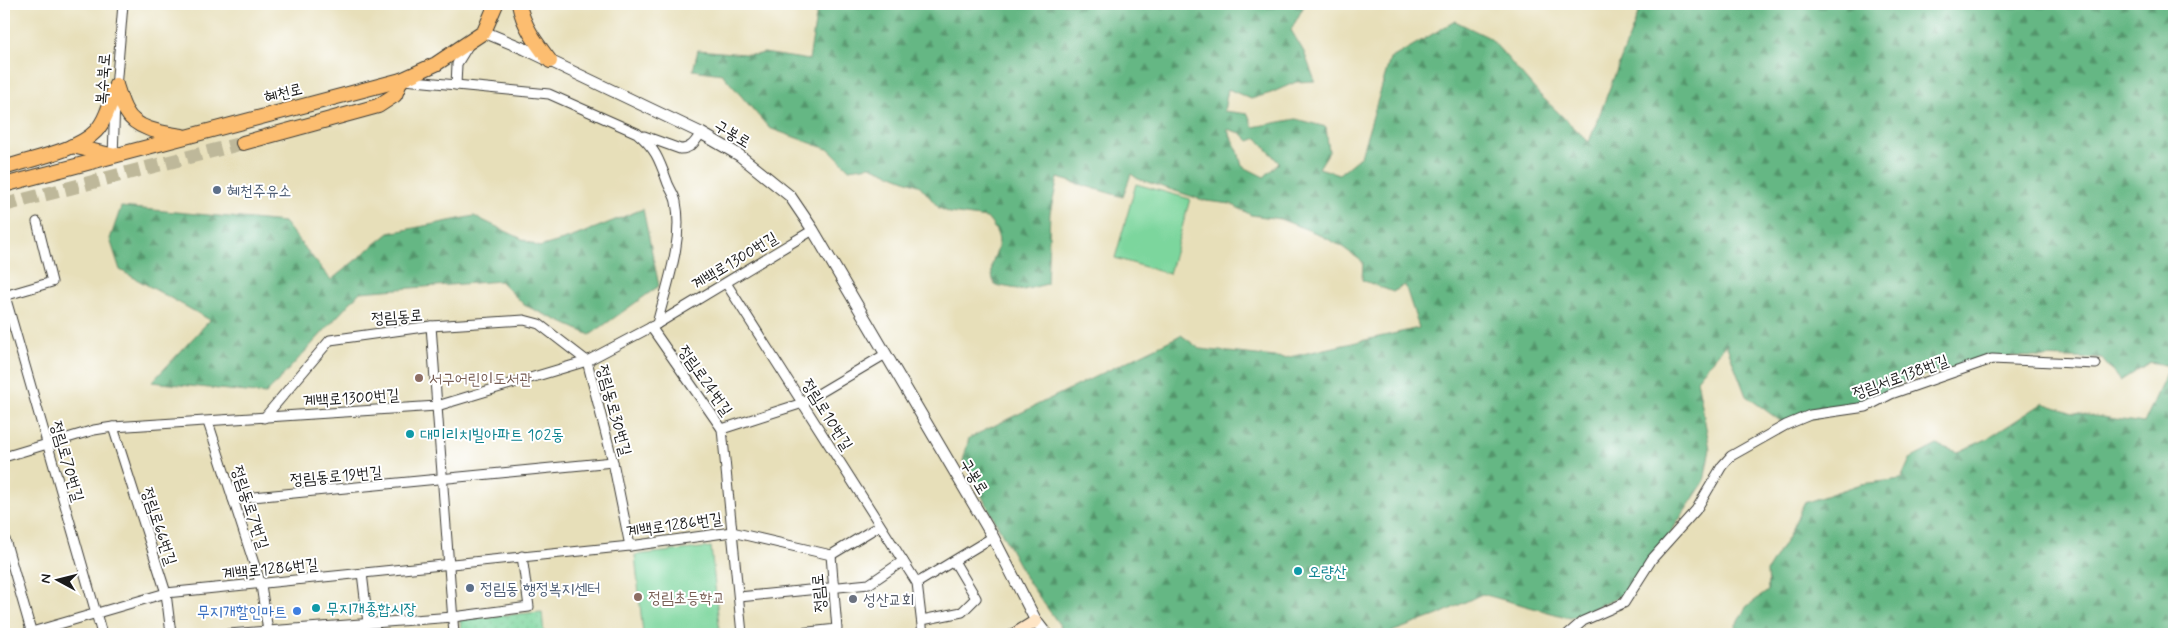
<svg xmlns="http://www.w3.org/2000/svg" width="2178" height="638" font-family="Mynerve,'Poor Story',sans-serif">
  <defs>
    <pattern id="grass-dots" width="8" height="8" patternUnits="userSpaceOnUse" patternTransform="scale(1.25)"><rect width="8" height="8" fill="#7cd69d"/><path d="M2 2h.1M6 6h.1" fill="none" stroke="#6bb787" stroke-width="1.8" stroke-linecap="round"/></pattern>
    <pattern id="forest-firs" width="22" height="20" patternUnits="userSpaceOnUse" patternTransform="scale(1.25)"><rect width="22" height="20" fill="#65b784"/><path d="M5 1l3.5 6h-7zM16 11l3.5 6h-7z" fill="#52946b"/></pattern>
  </defs>
  <rect width="100%" height="100%" fill="#fff"/>
  <filter id="ink" filterUnits="userSpaceOnUse"><feTurbulence type="fractalNoise" baseFrequency=".02" numOctaves="2"/><feDisplacementMap in="SourceGraphic" scale="10" xChannelSelector="R" yChannelSelector="G"/><feConvolveMatrix kernelMatrix="1 2 1 2 8 2 1 2 1" color-interpolation-filters="sRGB"/></filter>
  <filter id="wash" filterUnits="userSpaceOnUse"><feTurbulence type="fractalNoise" baseFrequency=".0096" numOctaves="4" result="noise"/><feDisplacementMap in="SourceGraphic" scale="20" xChannelSelector="R" yChannelSelector="G"/><feGaussianBlur stdDeviation="1.12" result="paint"/><feColorMatrix in="noise" values="0 0 0 0 0 0 0 0 0 0 0 0 0 0 0 0 0 1.4 0 .05"/><feComposite in="paint" operator="in"/></filter>
  <g filter="url(#wash)">
    <rect width="100%" height="100%" fill="#e7dfb9"/>
    <!-- grass -->
    <polygon fill="url(#grass-dots)" stroke="#4c795c" points="542,612 544,634 461,634 460,619"/>
    <!-- forest -->
    <g fill="url(#forest-firs)" stroke="#406a50" fill-rule="evenodd">
      <path d="M818 4H1305L1291 30 1304 52 1315 81 1296 82 1271 93 1251 99 1228 89 1224 111 1248 114 1253 127 1296 119 1326 127 1329 152 1319 168 1339 174 1361 156 1390 59 1455 21 1490 38 1539 94 1589 142 1642 4H2174V634H1731L1746 607 1768 591 1767 571 1788 537 1804 503 1861 484 1901 479 1910 459 1937 445 1958 452 1989 438 2043 403 2073 413 2144 423 2170 366 2150 362 2120 381 2102 359 2003 356 1909 379 1872 402 1786 425 1746 396 1726 344 1697 379 1710 449 1704 482 1632 591 1579 615 1570 618 1482 594 1438 615 1386 634H1066L1027 580 963 461 969 438 1181 335 1200 349 1285 358 1419 328 1405 285 1393 292 1362 280 1363 262 1341 246 1316 233 1280 219 1251 215 1231 204 1206 201 1138 179 1131 174 1123 197 1058 178 1050 213 1047 284 1023 290 995 285C981 251 1016 252 987 218L950 213 939 208 920 186 870 166 849 169 830 150 769 128 722 74 693 70 698 50 756 55 764 53 809 60ZM1227 129 1241 133 1249 141 1257 138 1279 163 1264 177 1242 166 1238 151Z"/>
      <polygon points="121,207 284,222 331,280 389,233 474,216 539,247 570,238 643,209 659,286 590,335 524,305 500,281 360,292 266,394 152,382 210,320 120,270 110,239"/>
    </g>
    <!-- garden -->
    <g fill="#7cd69d" stroke="#4c795c">
      <polygon points="1136,184 1190,199 1169,274 1115,258"/>
      <polygon points="711,547 720,634 643,634 635,555"/>
    </g>
  </g>
  <g filter="url(#ink)">
    <g fill="none" stroke-linecap="round" stroke-linejoin="round">
      <!-- primary-tunnel -->
      <polyline stroke="#beb89a" stroke-width="14" stroke-dasharray="14 7" stroke-linecap="butt" points="4,205 243,143"/>
      <!-- minor casing -->
      <g stroke="#3a3934" stroke-width="11">
        <g id="minor">
          <path d="M404 80 549 94 637 133C655 148 659 159 667 181 669 188 675 195 676 202 684 241 666 287 657 324"/>
          <polyline points="456,85 457,64 468,46"/>
          <polyline points="116,88 123,4"/>
          <path d="M644 136 680 149C691 149 695 142 701 133"/>
          <polyline points="113,156 115,101"/>
          <polyline points="726,283 917,583 923,634"/>
          <polyline points="4,296 52,282 37,222"/>
          <polyline points="5,296 102,634"/>
          <polyline points="431,326 454,634"/>
          <polyline points="651,327 722,429 742,634"/>
          <polyline points="264,418 330,340 431,326 524,320 539,324 587,361 613,462 630,546"/>
          <polyline points="208,422 261,585 268,631"/>
          <polyline points="113,427 166,593 171,634"/>
          <polyline points="722,429 803,403 884,355"/>
          <polyline points="4,457 94,430 113,427 437,406 587,361 657,324 813,230"/>
          <polyline points="233,499 613,462"/>
          <polyline points="4,536 32,634"/>
          <polyline points="362,573 368,623"/>
          <polyline points="917,583 993,537"/>
          <polyline points="739,597 869,584 903,561"/>
          <polyline points="922,620 962,612 976,598 954,561"/>
          <polyline points="25,634 166,593 630,546 732,532 831,555 879,526"/>
          <polyline points="228,634 453,617 529,607 522,556"/>
          <polyline points="790,634 837,629 831,555"/>
          <polyline points="1568,634 1583,621 1624,603 1652,559 1696,510 1722,466 1731,456 1786,425 1810,415 1866,407 1891,394 1992,359 2096,364"/>
        </g>
      </g>
      <!-- tertiary casing -->
      <g stroke="#3a3934" stroke-width="13">
        <polyline id="tertiary" points="484,32 525,49 701,133 739,155 790,196 813,230 993,537 1036,621 1046,634"/>
      </g>
      <!-- secondary casing -->
      <g stroke="#3a3934" stroke-width="14">
        <polyline id="secondary" points="1015,634 1036,621"/>
      </g>
      <!-- primary casing -->
      <g stroke="#3a3934" stroke-width="16">
        <g id="primary">
          <path d="M519 4C523 26 537 44 550 61"/>
          <path d="M116 85C119 93 121 103 126 111 136 130 163 133 182 136"/>
          <polyline points="243,143 378,106 395,95 401,80"/>
          <polyline points="72,146 111,155"/>
          <path d="M4 168C30 159 77 151 96 131 107 119 111 100 116 85"/>
          <polyline points="4,185 401,80 436,64 484,32 496,4"/>
        </g>
      </g>
      <!-- minor -->
      <use href="#minor" stroke="#fff" stroke-width="9"/>
      <!-- tertiary -->
      <use href="#tertiary" stroke="#fff" stroke-width="11"/>
      <!-- secondary -->
      <use href="#secondary" stroke="#fee5c5" stroke-width="12"/>
      <!-- primary -->
      <use href="#primary" stroke="#fcbd6f" stroke-width="14"/>
    </g>
  </g>
  <!-- markers -->
  <g fill="#5c6f8a" stroke="#fff" stroke-width="2">
    <circle cx="217" cy="190" r="5"/>
    <circle cx="470" cy="588" r="5"/>
  </g>
  <g fill="#8d6e63" stroke="#fff" stroke-width="2">
    <circle cx="419" cy="378" r="5"/>
    <circle cx="638" cy="597" r="5"/>
  </g>
  <g fill="#0f9aa8" stroke="#fff" stroke-width="2">
    <circle cx="410" cy="434" r="5"/>
    <circle cx="1298" cy="571" r="5"/>
    <circle cx="316" cy="608" r="5"/>
  </g>
  <circle fill="#6b7280" stroke="#fff" stroke-width="2" cx="853" cy="599" r="5"/>
  <circle fill="#3f7fe0" stroke="#fff" stroke-width="2" cx="297" cy="611" r="5"/>
  <g text-anchor="middle" stroke-width="4" stroke-linejoin="round" paint-order="stroke">
    <!-- street labels -->
    <g font-size="16" fill="#1c1c1c" stroke="#fff">
      <text transform="translate(102 79) rotate(-86)" y="6">복수북로</text>
      <text transform="translate(283 92) rotate(-14)" y="6">혜천로</text>
      <text transform="translate(733 133) rotate(31)" y="6">구봉로</text>
      <text transform="translate(734 260) rotate(-31)" y="6">계백로1300번길</text>
      <text transform="translate(397 316) rotate(-4)" y="6">정림동로</text>
      <text transform="translate(1900 376) rotate(-20)" y="6">정림서로138번길</text>
      <text transform="translate(706 380) rotate(55)" y="6">정림로24번길</text>
      <text transform="translate(351 397) rotate(-4)" y="6">계백로1300번길</text>
      <text transform="translate(615 410) rotate(75)" y="6">정림동로30번길</text>
      <text transform="translate(828 414) rotate(58)" y="6">정림로10번길</text>
      <text transform="translate(68 461) rotate(74)" y="6">정림로70번길</text>
      <text transform="translate(336 475) rotate(-5)" y="6">정림동로19번길</text>
      <text transform="translate(975 476) rotate(59)" y="6">구봉로</text>
      <text transform="translate(251 507) rotate(72)" y="6">정림동로7번길</text>
      <text transform="translate(674 524) rotate(-8)" y="6">계백로1286번길</text>
      <text transform="translate(160 526) rotate(72)" y="6">정림로66번길</text>
      <text transform="translate(270 568) rotate(-6)" y="6">계백로1286번길</text>
      <text transform="translate(818 593) rotate(-95)" y="6">정림로</text>
    </g>
    <!-- service labels -->
    <g font-size="16" fill="#4e5e75" stroke="#fff" text-anchor="start">
      <text x="227" y="196">혜천주유소</text>
      <text x="480" y="594">정림동 행정복지센터</text>
    </g>
    <!-- education labels -->
    <g font-size="16" fill="#785e54" stroke="#fff" text-anchor="start">
      <text x="429" y="384">서구어린이도서관</text>
      <text x="648" y="603">정림초등학교</text>
    </g>
    <!-- culture labels -->
    <g font-size="16" fill="#0d838f" stroke="#fff" text-anchor="start">
      <text x="420" y="440">대미리치빌아파트 102동</text>
      <text x="1308" y="577">오량산</text>
      <text x="326" y="614">무지개종합시장</text>
    </g>
    <!-- worship labels -->
    <g font-size="16" fill="#5b616d" stroke="#fff" text-anchor="start">
      <text x="863" y="605">성산교회</text>
    </g>
    <!-- shop labels -->
    <g font-size="16" fill="#366cbe" stroke="#fff" text-anchor="end">
      <text x="287" y="617">무지개할인마트</text>
    </g>
  </g>
  <!-- margin -->
  <rect width="2178" height="638" fill="none" stroke="#fff" stroke-width="20"/>
  <!-- north arrow -->
  <g transform="translate(58 580) rotate(277)" stroke="#ffffff" stroke-width="4" paint-order="stroke">
  <path d="M0-4L9 19L0 12L-9 19Z" fill="#1c1c1c"/>
  <text y="-8" font-size="14" font-weight="bold" text-anchor="middle" fill="#1c1c1c">N</text>
  </g>
</svg>
